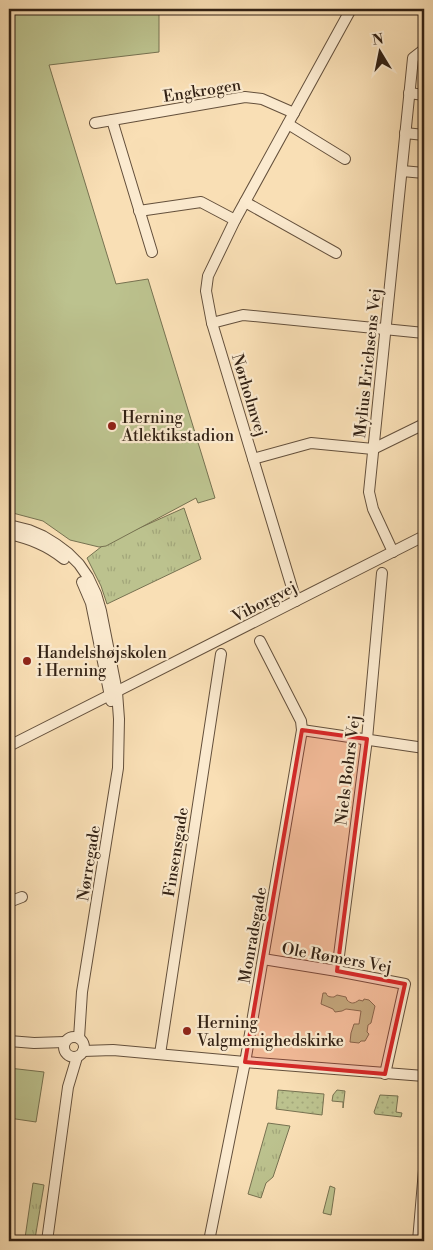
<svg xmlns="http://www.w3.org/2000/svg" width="433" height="1250" font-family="'Libre Bodoni',serif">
  <defs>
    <pattern id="grass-tufts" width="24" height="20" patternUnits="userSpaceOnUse" patternTransform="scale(1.25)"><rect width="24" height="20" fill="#bcc28e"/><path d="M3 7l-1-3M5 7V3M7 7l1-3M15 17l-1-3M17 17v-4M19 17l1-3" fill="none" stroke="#a2a67a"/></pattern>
    <pattern id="garden-dots" width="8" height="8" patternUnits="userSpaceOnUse" patternTransform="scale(1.25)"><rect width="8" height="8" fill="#bcc28e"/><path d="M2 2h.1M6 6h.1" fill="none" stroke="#a2a67a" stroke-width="1.8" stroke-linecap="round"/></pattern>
  </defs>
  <rect width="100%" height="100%" fill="#f9dfb5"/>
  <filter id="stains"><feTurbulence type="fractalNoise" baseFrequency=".004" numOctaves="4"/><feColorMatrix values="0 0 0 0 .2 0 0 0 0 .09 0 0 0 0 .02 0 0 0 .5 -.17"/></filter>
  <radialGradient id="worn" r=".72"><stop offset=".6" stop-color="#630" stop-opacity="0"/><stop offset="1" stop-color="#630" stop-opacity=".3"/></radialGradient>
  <!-- grass -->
  <g fill="url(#grass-tufts)" stroke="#777251">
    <polygon points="184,508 201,559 107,604 101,586 87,558 106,543"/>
    <polygon points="268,1123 290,1126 273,1177 266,1183 261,1198 248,1194"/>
    <polygon points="33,1183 44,1185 35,1239 25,1238"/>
    <polygon points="330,1186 335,1188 331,1215 323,1213"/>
  </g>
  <!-- park -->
  <g fill="#bcc28e" stroke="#777251">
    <polygon points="9,9 159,9 159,52 49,65 116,284 148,279 215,498 198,503 196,498 106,546 99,547 70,540 43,521 9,512"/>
    <path d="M323 993H326C327 997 330 997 334 997L337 995 346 997 347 1000C351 1004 354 1004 359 1000L363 1001 364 999 369 1000 375 1006 371 1023 368 1025 367 1032 369 1034 365 1041H361L359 1043 350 1042 351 1033 354 1024H359L361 1011 346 1009 342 1011 335 1012 333 1009 321 1004Z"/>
    <polygon points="9,1068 44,1072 36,1122 9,1118"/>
  </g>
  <!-- garden -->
  <g fill="url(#garden-dots)" stroke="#777251">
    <polygon points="278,1090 324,1094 322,1115 276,1109"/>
    <polygon points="337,1090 345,1091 343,1108 343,1102 332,1101 333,1095"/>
    <polygon points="380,1095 398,1096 396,1112 402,1113 401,1117 375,1114 374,1112"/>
  </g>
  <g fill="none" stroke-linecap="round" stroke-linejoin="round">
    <!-- minor casing -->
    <g stroke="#64503c" stroke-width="12">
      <g id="minor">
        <polyline points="409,93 424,95"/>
        <polyline points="112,120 152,252"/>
        <polyline points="95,123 245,97 262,99 294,113"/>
        <polyline points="288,124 345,159"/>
        <polyline points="405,133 424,135"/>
        <polyline points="402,171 424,173"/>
        <polyline points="245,202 336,253"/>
        <polyline points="139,211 201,202 235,220"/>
        <polyline points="212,323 243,315 424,333"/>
        <polyline points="253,459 311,443 373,449 424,424"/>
        <polyline points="9,525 29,530 43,536 56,544 68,553 79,564 88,577 96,594 101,611 117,692 119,719 118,768 82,992 79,1038"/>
        <path d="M9 534C30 539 47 545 64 559"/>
        <polyline points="393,552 373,509 369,492 413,58 422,51 424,51"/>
        <polyline points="82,582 91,603 111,701"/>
        <polyline points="296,601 212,323 206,291 208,276 235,220 351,9"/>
        <polyline points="302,730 424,748"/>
        <polyline points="9,746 424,536"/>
        <polyline points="9,902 22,897"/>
        <polyline points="263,959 337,971 405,984 385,1074"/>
        <polyline points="337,971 367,739 382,573"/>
        <circle cx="74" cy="1047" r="10"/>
        <polyline points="9,1041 34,1043 65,1042"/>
        <polyline points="83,1051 113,1050 245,1062 424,1076"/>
        <polyline points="160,1054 221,654"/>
        <polyline points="47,1241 68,1087 77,1057"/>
        <polyline points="209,1241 246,1057 302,730 301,721 260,641"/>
        <polyline points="418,1241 424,1170"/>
      </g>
    </g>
    <!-- minor -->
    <use href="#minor" stroke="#fbeacf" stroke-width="10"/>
  </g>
  <!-- marked area -->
  <path fill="#d62828" fill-opacity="0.2" stroke="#d62828" stroke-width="4" stroke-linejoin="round" d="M302 730 367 739 337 971 405 984 385 1074 245 1062Z"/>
  <!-- markers -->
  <g fill="#8f2418" stroke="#fbeacf" stroke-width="2">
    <circle cx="112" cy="426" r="5"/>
    <circle cx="27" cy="661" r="5"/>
    <circle cx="187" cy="1031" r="5"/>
  </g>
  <g text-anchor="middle" stroke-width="4.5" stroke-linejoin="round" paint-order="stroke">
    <!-- street labels -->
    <g font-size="16" fill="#322114" stroke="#fbeacf">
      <text transform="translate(202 90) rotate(-9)" y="6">Engkrogen</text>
      <text transform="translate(367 363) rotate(-84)" y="6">Mylius Erichsens Vej</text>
      <text transform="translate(250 395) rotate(73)" y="6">Nørholmvej</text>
      <text transform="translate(264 601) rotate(-27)" y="6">Viborgvej</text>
      <text transform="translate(347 770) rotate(-83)" y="6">Niels Bohrs Vej</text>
      <text transform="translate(175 852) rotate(-81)" y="6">Finsensgade</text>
      <text transform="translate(88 863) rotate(-81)" y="6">Nørregade</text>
      <text transform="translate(252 935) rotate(-80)" y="6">Monradsgade</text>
      <text transform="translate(337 957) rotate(10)" y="6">Ole Rømers Vej</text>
    </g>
    <!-- poi labels -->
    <g font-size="16" fill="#322114" stroke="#fbeacf" text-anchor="start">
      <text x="122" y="423">Herning<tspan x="122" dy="18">Atlektikstadion</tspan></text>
      <text x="37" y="658">Handelshøjskolen<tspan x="37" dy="18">i Herning</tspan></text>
      <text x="197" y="1028">Herning<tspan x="197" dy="18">Valgmenighedskirke</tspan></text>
    </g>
  </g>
  <!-- margin -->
  <rect width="433" height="1250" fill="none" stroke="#f9dfb5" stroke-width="30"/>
  <rect x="10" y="10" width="413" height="1230" fill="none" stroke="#322114" stroke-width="2.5"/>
  <rect x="15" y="15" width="403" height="1220" fill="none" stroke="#322114"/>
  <!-- north arrow -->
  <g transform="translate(380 52) rotate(350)" stroke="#fbeacf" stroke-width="4" paint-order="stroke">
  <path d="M0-4L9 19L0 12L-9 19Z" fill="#322114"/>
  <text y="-8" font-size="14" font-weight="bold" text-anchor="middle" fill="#322114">N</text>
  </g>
  <rect width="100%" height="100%" filter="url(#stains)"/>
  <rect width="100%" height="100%" fill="url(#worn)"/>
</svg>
